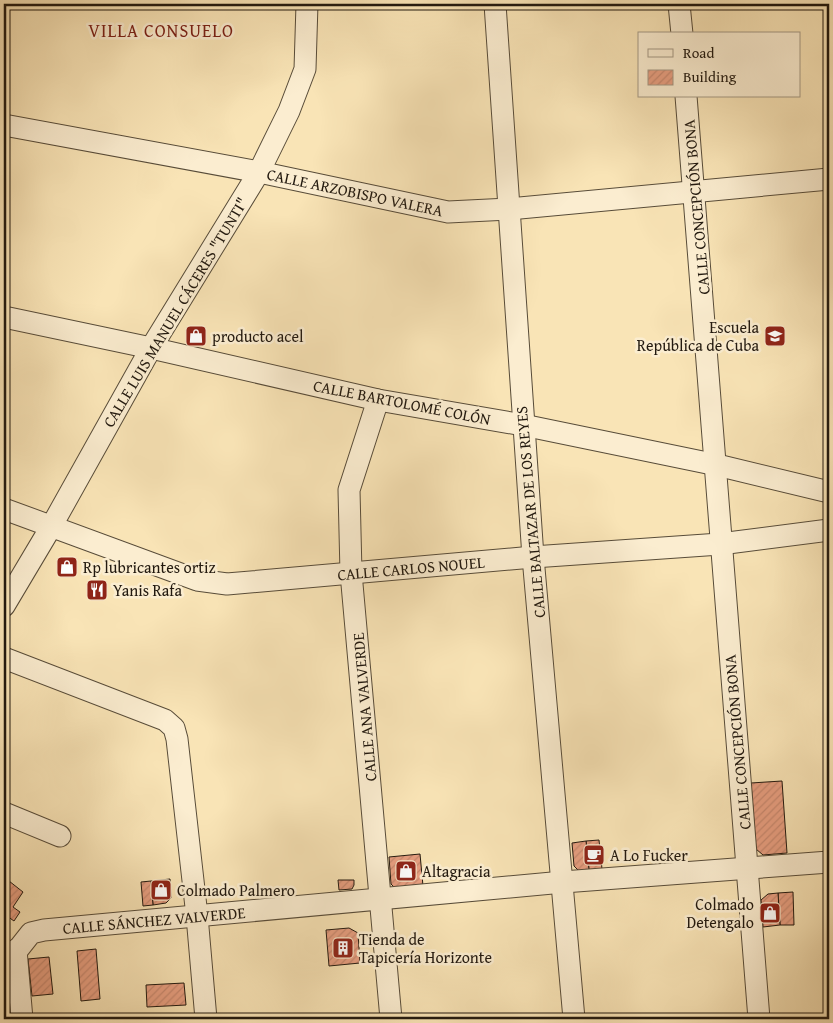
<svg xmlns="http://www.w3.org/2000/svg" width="833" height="1023" font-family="'Gentium Book Plus',serif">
  <defs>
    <pattern id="building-hatch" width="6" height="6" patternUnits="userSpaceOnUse" patternTransform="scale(1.25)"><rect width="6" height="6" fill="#e89f81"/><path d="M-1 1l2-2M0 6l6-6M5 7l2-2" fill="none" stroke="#c7886e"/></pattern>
  </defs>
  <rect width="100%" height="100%" fill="#f9e4b6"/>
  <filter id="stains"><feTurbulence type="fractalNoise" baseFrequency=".004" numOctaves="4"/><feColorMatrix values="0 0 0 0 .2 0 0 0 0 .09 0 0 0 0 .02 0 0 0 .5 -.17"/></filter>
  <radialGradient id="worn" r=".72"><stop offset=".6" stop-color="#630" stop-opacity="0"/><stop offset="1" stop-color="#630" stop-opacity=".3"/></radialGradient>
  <!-- building -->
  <g fill="url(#building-hatch)" stroke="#22190f">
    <polygon points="782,781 787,853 763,855 756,849 751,783"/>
    <polygon points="599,840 602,869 589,870 586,841"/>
    <polygon points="586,841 589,870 579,871 574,866 572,843"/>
    <polygon points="420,854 423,886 396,889 391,884 389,857"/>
    <polygon points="170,879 171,898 166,903 153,905 151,881"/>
    <polygon points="338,880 354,880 354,885 352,889 339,890"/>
    <polygon points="9,881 23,892 13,907 20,912 14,921 4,914 4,889"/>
    <polygon points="151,881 153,905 143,906 141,882"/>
    <polygon points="793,892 794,925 780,925 778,893"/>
    <polygon points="778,893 780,925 763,927 761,900 768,894"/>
    <polygon points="349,928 358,933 360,963 329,966 326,930"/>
    <polygon points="96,949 100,999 81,1001 77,951"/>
    <polygon points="49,957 53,994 32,996 28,959"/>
    <polygon points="184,983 186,1005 147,1007 146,985"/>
  </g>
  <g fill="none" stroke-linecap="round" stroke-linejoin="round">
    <!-- street casing -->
    <g stroke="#584c39" stroke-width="23">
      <g id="street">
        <polyline points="495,4 533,557 574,1019"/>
        <polyline points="679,4 682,34"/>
        <polyline points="686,96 759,1019"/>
        <polyline points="4,125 259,172 448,212 509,209 829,179"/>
        <polyline points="4,317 151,348 378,400 523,425 717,465 829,492"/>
        <polyline points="378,400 349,490 351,573 391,1019"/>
        <polyline points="4,509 197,580 227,584 533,557 720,544 829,530"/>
        <polyline points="4,606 51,527 151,348 259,172 289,111 305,69 307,4"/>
        <polyline points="4,658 165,720 174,728 177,739 197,916 206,1019"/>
        <polyline points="4,813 60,836"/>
        <polyline points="16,950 22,1019"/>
        <polyline points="4,967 31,933 44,930 563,882 829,862"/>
      </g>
    </g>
    <!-- street -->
    <use href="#street" stroke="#fbedd0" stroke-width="21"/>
  </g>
  <!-- icons -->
  <defs>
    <g id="shop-square" transform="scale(1.125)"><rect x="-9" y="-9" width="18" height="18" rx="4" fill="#8f2418" stroke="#fbedd0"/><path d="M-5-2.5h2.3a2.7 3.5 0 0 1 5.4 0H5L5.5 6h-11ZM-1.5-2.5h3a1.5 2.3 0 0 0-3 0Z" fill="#fff"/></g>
    <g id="school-square" transform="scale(1.125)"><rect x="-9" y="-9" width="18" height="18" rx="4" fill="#8f2418" stroke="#fbedd0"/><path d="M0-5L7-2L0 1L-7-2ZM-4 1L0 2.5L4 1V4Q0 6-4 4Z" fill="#fff"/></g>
    <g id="restaurant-square" transform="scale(1.125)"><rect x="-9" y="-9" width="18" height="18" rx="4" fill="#8f2418" stroke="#fbedd0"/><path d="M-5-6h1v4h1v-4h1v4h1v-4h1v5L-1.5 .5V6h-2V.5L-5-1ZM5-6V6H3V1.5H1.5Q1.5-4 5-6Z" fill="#fff"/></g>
    <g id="cafe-square" transform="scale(1.125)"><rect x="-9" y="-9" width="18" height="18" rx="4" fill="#8f2418" stroke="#fbedd0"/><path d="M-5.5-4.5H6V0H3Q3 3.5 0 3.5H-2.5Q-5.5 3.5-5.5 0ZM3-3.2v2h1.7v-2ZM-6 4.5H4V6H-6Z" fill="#fff"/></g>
    <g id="building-square" transform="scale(1.125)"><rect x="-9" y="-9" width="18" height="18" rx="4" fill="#8f2418" stroke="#fbedd0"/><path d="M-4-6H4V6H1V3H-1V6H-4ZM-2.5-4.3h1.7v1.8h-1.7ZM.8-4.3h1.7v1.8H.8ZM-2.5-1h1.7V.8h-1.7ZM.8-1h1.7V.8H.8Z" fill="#fff"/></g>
  </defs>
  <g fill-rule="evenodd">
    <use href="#shop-square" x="196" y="336"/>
    <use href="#school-square" x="775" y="336"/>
    <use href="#shop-square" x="67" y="567"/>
    <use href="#restaurant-square" x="97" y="590"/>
    <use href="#cafe-square" x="594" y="855"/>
    <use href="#shop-square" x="406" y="871"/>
    <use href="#shop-square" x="161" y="890"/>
    <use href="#shop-square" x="770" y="913"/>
    <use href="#building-square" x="343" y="948"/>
  </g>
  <g text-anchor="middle" stroke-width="5" stroke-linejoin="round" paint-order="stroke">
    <!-- street labels -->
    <g font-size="16" fill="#22190f" stroke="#fbedd0">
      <text transform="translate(355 192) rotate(12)" y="6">CALLE ARZOBISPO VALERA</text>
      <text transform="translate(696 207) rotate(-95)" y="6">CALLE CONCEPCIÓN BONA</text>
      <text transform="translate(175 312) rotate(-59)" y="6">CALLE LUIS MANUEL CÁCERES "TUNTI"</text>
      <text transform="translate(402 402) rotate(11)" y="6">CALLE BARTOLOMÉ COLÓN</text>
      <text transform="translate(530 512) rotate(-95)" y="6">CALLE BALTAZAR DE LOS REYES</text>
      <text transform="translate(411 568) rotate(-5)" y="6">CALLE CARLOS NOUEL</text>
      <text transform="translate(364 707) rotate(-95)" y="6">CALLE ANA VALVERDE</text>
      <text transform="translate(737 742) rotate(-95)" y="6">CALLE CONCEPCIÓN BONA</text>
      <text transform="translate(154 920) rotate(-5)" y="6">CALLE SÁNCHEZ VALVERDE</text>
    </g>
    <!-- poi labels -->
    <g font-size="16" fill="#22190f" stroke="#fbedd0" text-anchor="start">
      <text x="759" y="333" text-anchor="end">Escuela<tspan x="759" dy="18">República de Cuba</tspan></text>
      <text x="212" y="342">producto acel</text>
      <text x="83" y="573">Rp lubricantes ortiz</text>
      <text x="113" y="596">Yanis Rafa</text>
      <text x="610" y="861">A Lo Fucker</text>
      <text x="422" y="877">Altagracia</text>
      <text x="177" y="896">Colmado Palmero</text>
      <text x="754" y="910" text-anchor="end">Colmado<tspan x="754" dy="18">Detengalo</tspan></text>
      <text x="359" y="945">Tienda de<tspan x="359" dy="18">Tapicería Horizonte</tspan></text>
    </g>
    <!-- neighbourhood labels -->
    <g font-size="18" letter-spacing="1" fill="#7a1f14" stroke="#fbedd0">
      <text x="161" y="37">VILLA CONSUELO</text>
    </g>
  </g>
  <!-- margin -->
  <rect width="833" height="1023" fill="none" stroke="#f9e4b6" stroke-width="20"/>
  <rect x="5" y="5" width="823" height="1013" fill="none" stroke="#22190f" stroke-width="2.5"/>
  <rect x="10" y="10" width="813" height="1003" fill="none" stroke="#22190f"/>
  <!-- legend -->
  <rect x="638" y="32" width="162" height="65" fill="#fbedd0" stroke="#a49883"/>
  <rect x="648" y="49" width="25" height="8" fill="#fbedd0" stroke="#a49883"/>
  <text x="683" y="58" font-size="15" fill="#22190f">Road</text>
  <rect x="648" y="70" width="25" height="15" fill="url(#building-hatch)" stroke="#a49883"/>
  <text x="683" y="82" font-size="15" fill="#22190f">Building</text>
  <rect width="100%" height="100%" filter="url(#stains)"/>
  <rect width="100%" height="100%" fill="url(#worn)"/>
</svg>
